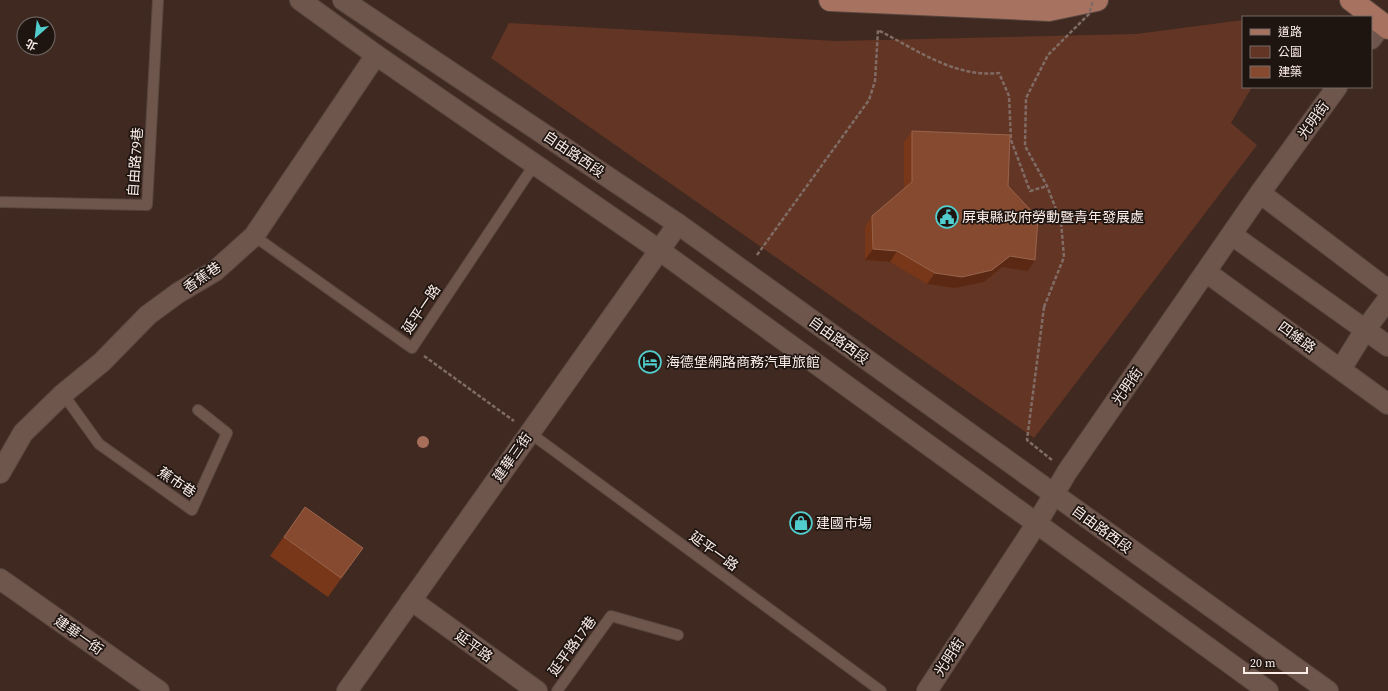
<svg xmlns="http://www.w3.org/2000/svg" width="1388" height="691" font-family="'Source Serif 4','Noto Sans TC',serif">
  <rect width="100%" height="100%" fill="#3f2921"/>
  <!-- green -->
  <polygon fill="#633524" points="1243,20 1243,87 1252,87 1231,123 1257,145 1034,438 491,58 509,23 836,41 1136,34"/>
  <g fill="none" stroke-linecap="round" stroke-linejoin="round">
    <!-- lane casing -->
    <g stroke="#58463f" stroke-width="12">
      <g id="lane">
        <polyline points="0,202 147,205 158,0"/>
        <polyline points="254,236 412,348 534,165"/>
        <polyline points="63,394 99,444 192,510 227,433 198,410"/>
        <polyline points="530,433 881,691"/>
        <polyline points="557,691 611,616 678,635"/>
      </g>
    </g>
    <!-- street casing -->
    <g stroke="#58463f" stroke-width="22">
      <g id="street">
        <polyline points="300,0 376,55 659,250 1268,691"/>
        <polyline points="343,0 678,224 1328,691"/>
        <polyline points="1371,39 1382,24"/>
        <polyline points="1260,193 1388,290"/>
        <polyline points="1232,235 1388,346"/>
        <polyline points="1206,272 1388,404"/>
        <polyline points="1341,369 1365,330 1388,299"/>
        <polyline points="0,473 23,433 63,394 102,362 148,315 178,293 215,271 254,236 376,55"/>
        <polyline points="0,579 159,691"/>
        <polyline points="411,600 537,691"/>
        <polyline points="347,691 678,224"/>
        <polyline points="927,691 1037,523 1067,472 1260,193 1337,87"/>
      </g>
    </g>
    <!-- primary casing -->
    <g stroke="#58463f" stroke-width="24">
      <g id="primary">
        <polyline points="830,0 1049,10 1097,0"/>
        <polyline points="1351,0 1388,28"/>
      </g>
    </g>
    <!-- path -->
    <g stroke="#806c65" stroke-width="2.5" stroke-dasharray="4 2" stroke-linecap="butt">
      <path d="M757 255 869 100 875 81 878 30C915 49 955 78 999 73L1009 96 1011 140 1030 191 1047 186"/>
      <polyline points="1044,307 1027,440 1052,460"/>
      <polyline points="424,356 514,421"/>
    </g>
    <!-- lane -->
    <use href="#lane" stroke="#6f564d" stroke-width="10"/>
    <!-- street -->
    <use href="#street" stroke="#6f564d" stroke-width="20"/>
    <!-- primary -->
    <use href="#primary" stroke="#a77360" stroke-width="22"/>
    <!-- path-bridge -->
    <polyline stroke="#806c65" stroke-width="2.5" stroke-dasharray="4 2" stroke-linecap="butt" points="1044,307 1064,257 1061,222 1047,186 1025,146 1026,98 1048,55 1089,14 1093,0"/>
  </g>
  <!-- trees -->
  <circle fill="#a76f5a" cx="423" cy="442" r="6"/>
  <!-- wall -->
  <g fill="#783719">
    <polygon points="912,131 1008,186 1028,271 1002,267 984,282 955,288 927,284 890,262 865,260 865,227 872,216 904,188 904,142"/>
    <polygon points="305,507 363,548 328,597 270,556"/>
  </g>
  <!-- shaded-wall -->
  <g fill="#5b2913">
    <polygon points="873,249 897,251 890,262 865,260"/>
    <polygon points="1010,256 1035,260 1028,271 1002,267 984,282 955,288 927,284 935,273"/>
  </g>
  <!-- building -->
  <g fill="#864a30" stroke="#98644c">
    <polygon points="912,131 1010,135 1008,186 1038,218 1035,260 1010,256 992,270 962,277 935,273 897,251 873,249 872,216 912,182"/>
    <polygon points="305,507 363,548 341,578 284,537"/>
  </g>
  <!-- icons -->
  <defs>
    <g id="civic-ring" transform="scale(1.15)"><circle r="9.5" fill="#1e1511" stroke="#52cdcd" stroke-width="1.5"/><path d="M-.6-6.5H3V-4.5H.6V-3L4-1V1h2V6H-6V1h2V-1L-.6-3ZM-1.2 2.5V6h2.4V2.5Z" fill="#52cdcd"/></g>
    <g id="hotel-ring" transform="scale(1.15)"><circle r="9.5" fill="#1e1511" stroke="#52cdcd" stroke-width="1.5"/><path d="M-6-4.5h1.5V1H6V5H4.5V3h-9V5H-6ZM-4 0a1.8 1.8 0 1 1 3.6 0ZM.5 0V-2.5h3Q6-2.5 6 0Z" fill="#52cdcd"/></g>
    <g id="shop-ring" transform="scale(1.15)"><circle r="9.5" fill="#1e1511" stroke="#52cdcd" stroke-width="1.5"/><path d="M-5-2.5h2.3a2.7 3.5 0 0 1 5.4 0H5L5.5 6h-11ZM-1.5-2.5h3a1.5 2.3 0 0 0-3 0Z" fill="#52cdcd"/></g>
  </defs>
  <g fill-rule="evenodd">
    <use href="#civic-ring" x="947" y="217"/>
    <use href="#hotel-ring" x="650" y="362"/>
    <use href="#shop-ring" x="801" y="523"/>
  </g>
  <g text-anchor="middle" stroke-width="3.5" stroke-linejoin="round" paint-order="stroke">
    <!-- street labels -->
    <g font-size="14" fill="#fbece7" stroke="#1e1511">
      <text transform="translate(1313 120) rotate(-54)" y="5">光明街</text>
      <text transform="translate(574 154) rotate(34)" y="5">自由路西段</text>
      <text transform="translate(135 162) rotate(-86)" y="5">自由路79巷</text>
      <text transform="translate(202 277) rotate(-34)" y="5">香蕉巷</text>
      <text transform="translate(421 309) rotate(-56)" y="5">延平一路</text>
      <text transform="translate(1297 337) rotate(36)" y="5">四維路</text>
      <text transform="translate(839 340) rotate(36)" y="5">自由路西段</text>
      <text transform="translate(1127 386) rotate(-55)" y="5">光明街</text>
      <text transform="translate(512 457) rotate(-55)" y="5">建華三街</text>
      <text transform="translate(177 482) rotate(34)" y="5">蕉市巷</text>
      <text transform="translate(1102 529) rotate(36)" y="5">自由路西段</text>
      <text transform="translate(714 551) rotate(36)" y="5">延平一路</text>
      <text transform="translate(79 635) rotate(35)" y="5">建華一街</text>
      <text transform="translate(474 646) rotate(36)" y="5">延平路</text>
      <text transform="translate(572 646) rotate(-54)" y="5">延平路17巷</text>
      <text transform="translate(949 657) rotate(-57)" y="5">光明街</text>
    </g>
    <!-- poi labels -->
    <g font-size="14" fill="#fbece7" stroke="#1e1511" text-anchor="start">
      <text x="962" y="222">屏東縣政府勞動暨青年發展處</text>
      <text x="666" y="367">海德堡網路商務汽車旅館</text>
      <text x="816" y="528">建國市場</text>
    </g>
  </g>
  <!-- legend -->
  <rect x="1242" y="16" width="130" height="72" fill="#1e1511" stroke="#766b67"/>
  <rect x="1250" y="29" width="20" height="6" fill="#a77360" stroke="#766b67"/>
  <text x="1278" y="36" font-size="12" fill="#fbece7">道路</text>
  <rect x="1250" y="46" width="20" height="12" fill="#633524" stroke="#766b67"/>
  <text x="1278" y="56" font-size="12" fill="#fbece7">公園</text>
  <rect x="1250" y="66" width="20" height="12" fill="#864a30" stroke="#766b67"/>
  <text x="1278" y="76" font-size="12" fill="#fbece7">建築</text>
  <!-- north arrow -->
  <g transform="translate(36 36) rotate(208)"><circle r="19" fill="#1e1511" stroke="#766b67"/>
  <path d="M0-3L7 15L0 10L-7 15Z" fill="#52cdcd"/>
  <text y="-6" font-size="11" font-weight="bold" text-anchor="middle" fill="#fbece7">北</text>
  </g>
  <!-- scale -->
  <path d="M1244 667v6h63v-6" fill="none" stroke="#fbece7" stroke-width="2"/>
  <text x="1250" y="667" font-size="12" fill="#fbece7" stroke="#1e1511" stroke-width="3" paint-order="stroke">20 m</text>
</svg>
